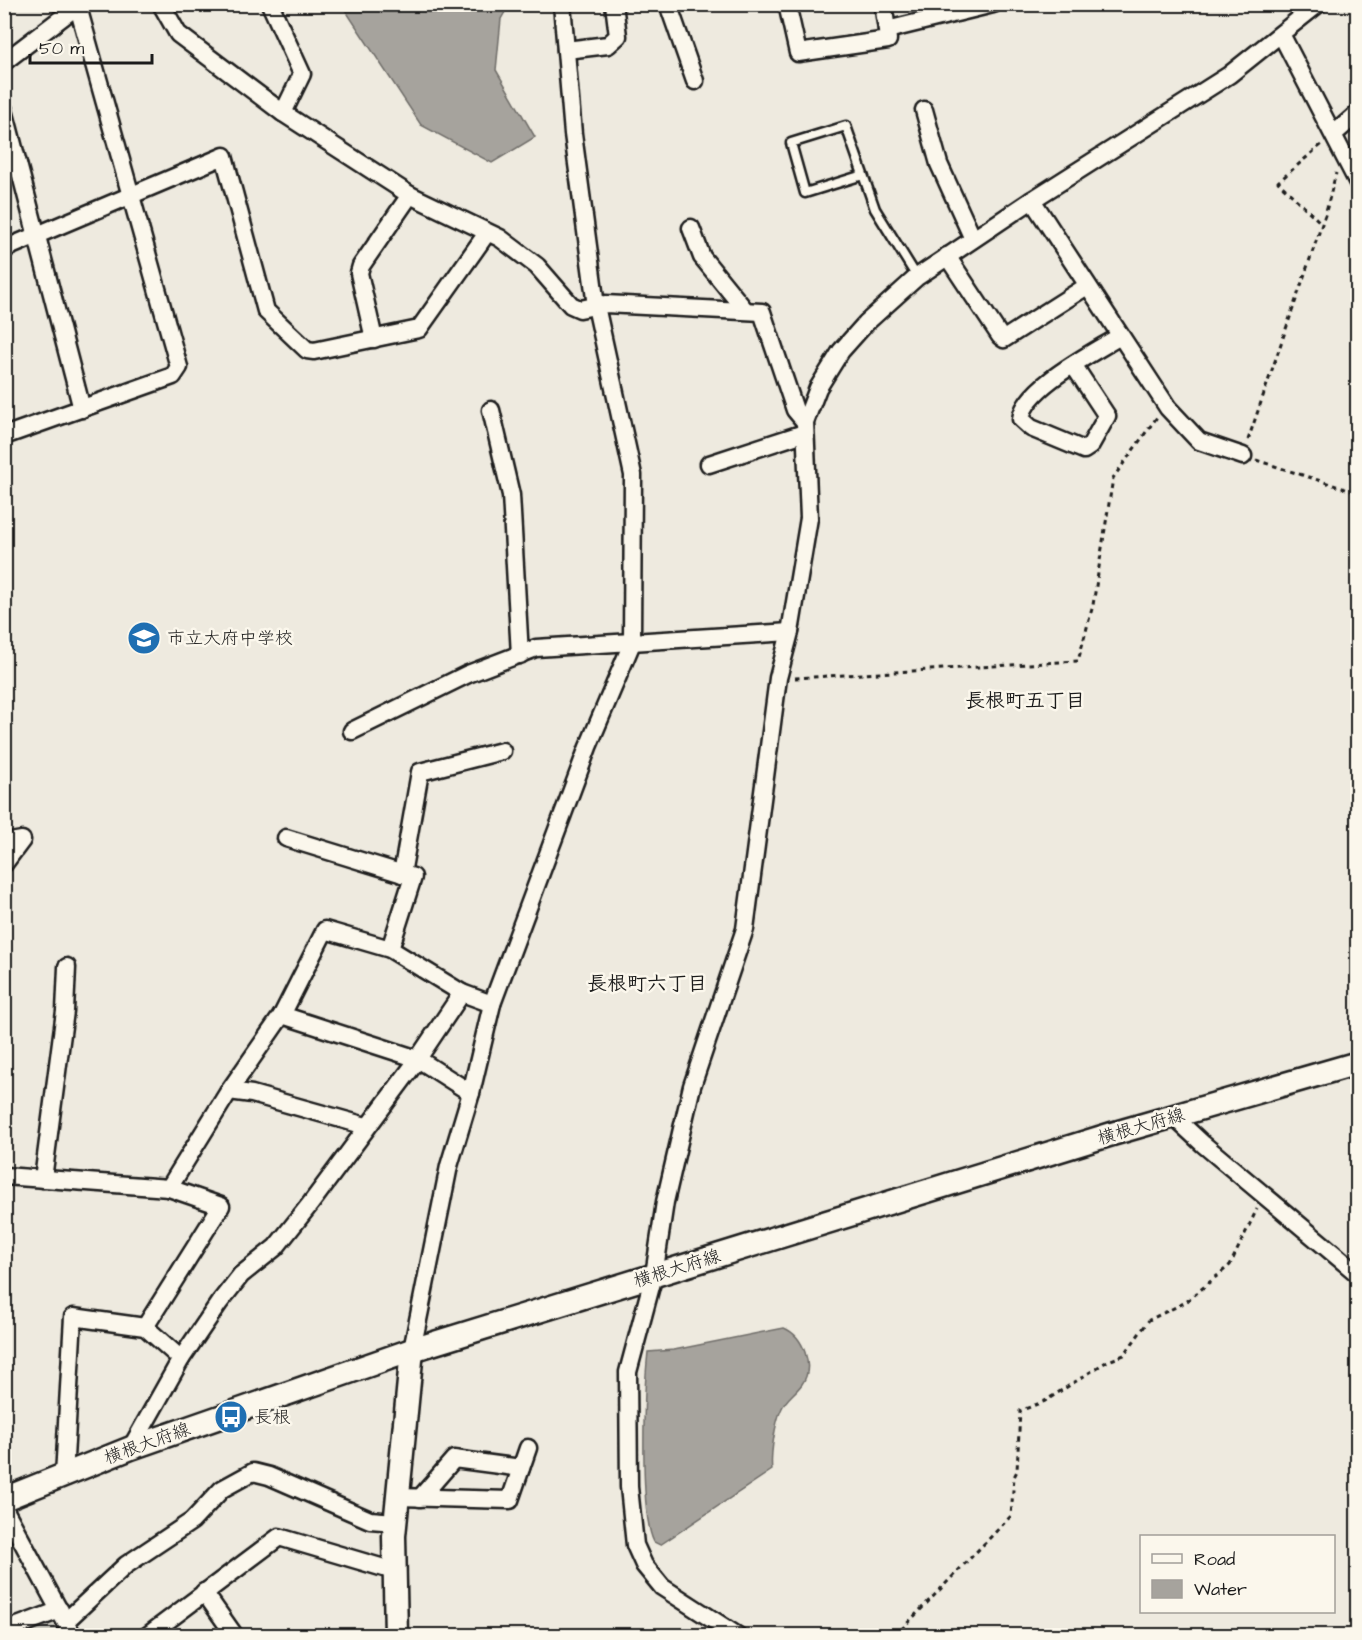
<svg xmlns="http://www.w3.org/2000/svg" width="1362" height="1640" font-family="'Architects Daughter','Klee One',sans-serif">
  <rect width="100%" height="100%" fill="#eeeadf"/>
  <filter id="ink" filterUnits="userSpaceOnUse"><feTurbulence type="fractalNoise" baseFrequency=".0167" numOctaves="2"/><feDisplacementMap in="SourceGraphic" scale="12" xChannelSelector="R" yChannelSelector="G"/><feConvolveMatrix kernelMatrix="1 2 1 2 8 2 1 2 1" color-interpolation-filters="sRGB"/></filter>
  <g filter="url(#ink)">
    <!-- green -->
    <polygon fill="#ceccc2" stroke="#75746f" stroke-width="1.5" points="55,1617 66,1636 8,1636"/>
    <!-- water -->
    <g fill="#a6a39d" stroke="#6f6d69" stroke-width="1.5">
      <polygon points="342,5 509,5 501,19 496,70 535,137 492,163 421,125"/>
      <path d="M784 1328C803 1336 815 1366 802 1384 795 1394 786 1398 781 1410 775 1423 770 1456 772 1470L660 1545 654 1542C639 1513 644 1389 648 1352L674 1350Z"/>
    </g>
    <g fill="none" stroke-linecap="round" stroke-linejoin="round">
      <!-- lane casing -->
      <g stroke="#1c1c1c" stroke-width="13">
        <polyline id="lane" points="863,175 805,193 791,143 846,126 875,209 917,277"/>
      </g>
      <!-- street casing -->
      <g stroke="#1c1c1c" stroke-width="21">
        <g id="street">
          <polyline points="161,4 178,34 283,113 410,195 500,238 537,266 571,305 580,309 605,304 762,312 795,410 805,422"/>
          <polyline points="270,4 302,74 283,113"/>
          <polyline points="668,4 695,81"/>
          <polyline points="787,4 798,53 888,40 887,30"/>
          <polyline points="883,4 887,30 993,4"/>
          <polyline points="1281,34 1358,183"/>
          <polyline points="566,50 608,45 618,36 614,4"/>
          <polyline points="4,62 80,4"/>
          <polyline points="4,110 82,409"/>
          <polyline points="924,110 939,164 973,239"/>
          <polyline points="1334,134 1358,113"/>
          <polyline points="1032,200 1168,408 1199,441 1243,456"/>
          <polyline points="691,228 702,257 745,310"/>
          <polyline points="4,249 224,156 266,311 307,350 314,351 419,329 487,233"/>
          <polyline points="947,256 1000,336 1004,339 1087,286"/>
          <polyline points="374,339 359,273 361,266 410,195"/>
          <path d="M1074 366 1107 416 1090 446 1084 450 1031 428 1021 419C1024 387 1095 352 1120 336"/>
          <polyline points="491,410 511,495 520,655"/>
          <polyline points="4,436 173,376 179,367 78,7"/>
          <polyline points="709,464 804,433"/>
          <polyline points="352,731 468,674 536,648 790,632"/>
          <polyline points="286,838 413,877 390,949"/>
          <polyline points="4,843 22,840 4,864"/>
          <polyline points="402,874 420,772 502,751"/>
          <polyline points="462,993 390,949 325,930 282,1015 418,1059 471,1093"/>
          <polyline points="229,1091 282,1015"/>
          <polyline points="1174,1117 1203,1144 1358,1274"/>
          <polyline points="4,1176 169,1188 229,1091 252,1094 366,1126"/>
          <polyline points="43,1179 65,1011 67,967"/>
          <polyline points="145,1327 221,1206 169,1188"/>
          <polyline points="412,1350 449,1166 471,1093 492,1004 588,747 632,643 633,475 596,306 573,134 562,4"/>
          <polyline points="131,1448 181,1359 219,1303 241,1275 276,1247 311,1203 413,1066 462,993 492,1004"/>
          <polyline points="64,1476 73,1317 145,1327 181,1359"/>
          <polyline points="398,1497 510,1500 528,1448"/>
          <polyline points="420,1498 454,1459 521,1468"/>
          <polyline points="4,1508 73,1636"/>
          <polyline points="204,1592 235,1636"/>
          <polyline points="66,1621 126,1565 192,1521 222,1489 253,1472 269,1476 370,1520 395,1522"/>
          <polyline points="4,1631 60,1610"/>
          <polyline points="147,1636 279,1537 394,1571"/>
          <polyline points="738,1636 662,1587 644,1565 635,1545 629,1487 628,1372 654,1275 665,1202 692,1086 745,929 778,678 790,632 809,518 805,422 818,388 841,351 866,323 917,277 1032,200 1229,75 1318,4"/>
        </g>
      </g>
      <!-- secondary casing -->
      <g stroke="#1c1c1c" stroke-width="27">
        <g id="secondary">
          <polyline points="4,1499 131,1448 412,1350 1112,1134 1358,1063"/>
          <polyline points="396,1636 394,1536 412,1350"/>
        </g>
      </g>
      <!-- path -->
      <g stroke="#1c1c1c" stroke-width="3" stroke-dasharray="4.5 4.5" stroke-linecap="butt">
        <polyline points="1321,145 1278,182 1321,223"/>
        <polyline points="1248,440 1325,215 1336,173"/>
        <polyline points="1256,460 1358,493"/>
        <polyline points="795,678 1078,661 1093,605 1113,478 1157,417"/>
        <polyline points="895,1636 1011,1516 1014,1477 1017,1471 1020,1411 1045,1401 1106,1362 1124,1355 1149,1320 1186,1302 1230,1265 1257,1209"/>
      </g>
      <!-- lane -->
      <use href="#lane" stroke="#fbf7ec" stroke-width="8"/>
      <!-- street -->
      <use href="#street" stroke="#fbf7ec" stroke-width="16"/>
      <!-- secondary -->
      <use href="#secondary" stroke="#fbf7ec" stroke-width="22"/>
    </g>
  </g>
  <!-- icons -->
  <defs>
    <g id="school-disc" transform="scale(1.725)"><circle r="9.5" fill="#1f6fb2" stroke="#fbf7ec"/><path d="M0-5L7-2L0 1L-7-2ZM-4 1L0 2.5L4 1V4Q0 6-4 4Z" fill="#fff"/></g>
    <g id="bus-disc" transform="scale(1.725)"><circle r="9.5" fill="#1f6fb2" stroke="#fbf7ec"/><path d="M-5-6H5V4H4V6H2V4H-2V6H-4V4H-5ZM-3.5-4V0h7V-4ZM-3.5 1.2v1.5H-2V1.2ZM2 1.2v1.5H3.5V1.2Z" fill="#fff"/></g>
  </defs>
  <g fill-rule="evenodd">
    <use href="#school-disc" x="144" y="638"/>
    <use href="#bus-disc" x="231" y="1417"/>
  </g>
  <g text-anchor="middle" stroke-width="5" stroke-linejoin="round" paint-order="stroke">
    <!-- poi labels -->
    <g font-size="18" fill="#1c1c1c" stroke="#fbf7ec" text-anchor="start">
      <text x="167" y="644">市立大府中学校</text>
      <text x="254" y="1423">長根</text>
    </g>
    <!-- street labels -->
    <g font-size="18" fill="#1c1c1c" stroke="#fbf7ec">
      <text transform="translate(1141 1126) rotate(-16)" y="6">横根大府線</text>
      <text transform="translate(677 1268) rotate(-17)" y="6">横根大府線</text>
      <text transform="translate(147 1443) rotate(-20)" y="6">横根大府線</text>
    </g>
    <!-- neighbourhood labels -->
    <g font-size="20" font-weight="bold" fill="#1c1c1c" stroke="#fbf7ec">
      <text x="1025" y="707">長根町五丁目</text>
      <text x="647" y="990">長根町六丁目</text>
    </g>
  </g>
  <!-- margin -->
  <rect width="1362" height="1640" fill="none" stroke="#fbf7ec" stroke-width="24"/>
  <rect x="12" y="12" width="1338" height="1616" fill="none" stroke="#1c1c1c" stroke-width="2" filter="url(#ink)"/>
  <!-- legend -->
  <rect x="1140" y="1535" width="195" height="78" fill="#fbf7ec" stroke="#a29f99" stroke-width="1.5"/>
  <rect x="1152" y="1554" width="30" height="9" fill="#fbf7ec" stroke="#a29f99" stroke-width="1.5"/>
  <text x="1194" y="1565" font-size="18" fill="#1c1c1c">Road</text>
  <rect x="1152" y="1580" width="30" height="18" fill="#a6a39d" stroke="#a29f99" stroke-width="1.5"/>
  <text x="1194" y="1595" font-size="18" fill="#1c1c1c">Water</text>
  <!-- scale -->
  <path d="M30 54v9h122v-9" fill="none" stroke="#1c1c1c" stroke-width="3"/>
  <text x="39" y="54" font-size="18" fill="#1c1c1c" stroke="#fbf7ec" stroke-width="4.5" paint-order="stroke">50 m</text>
</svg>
